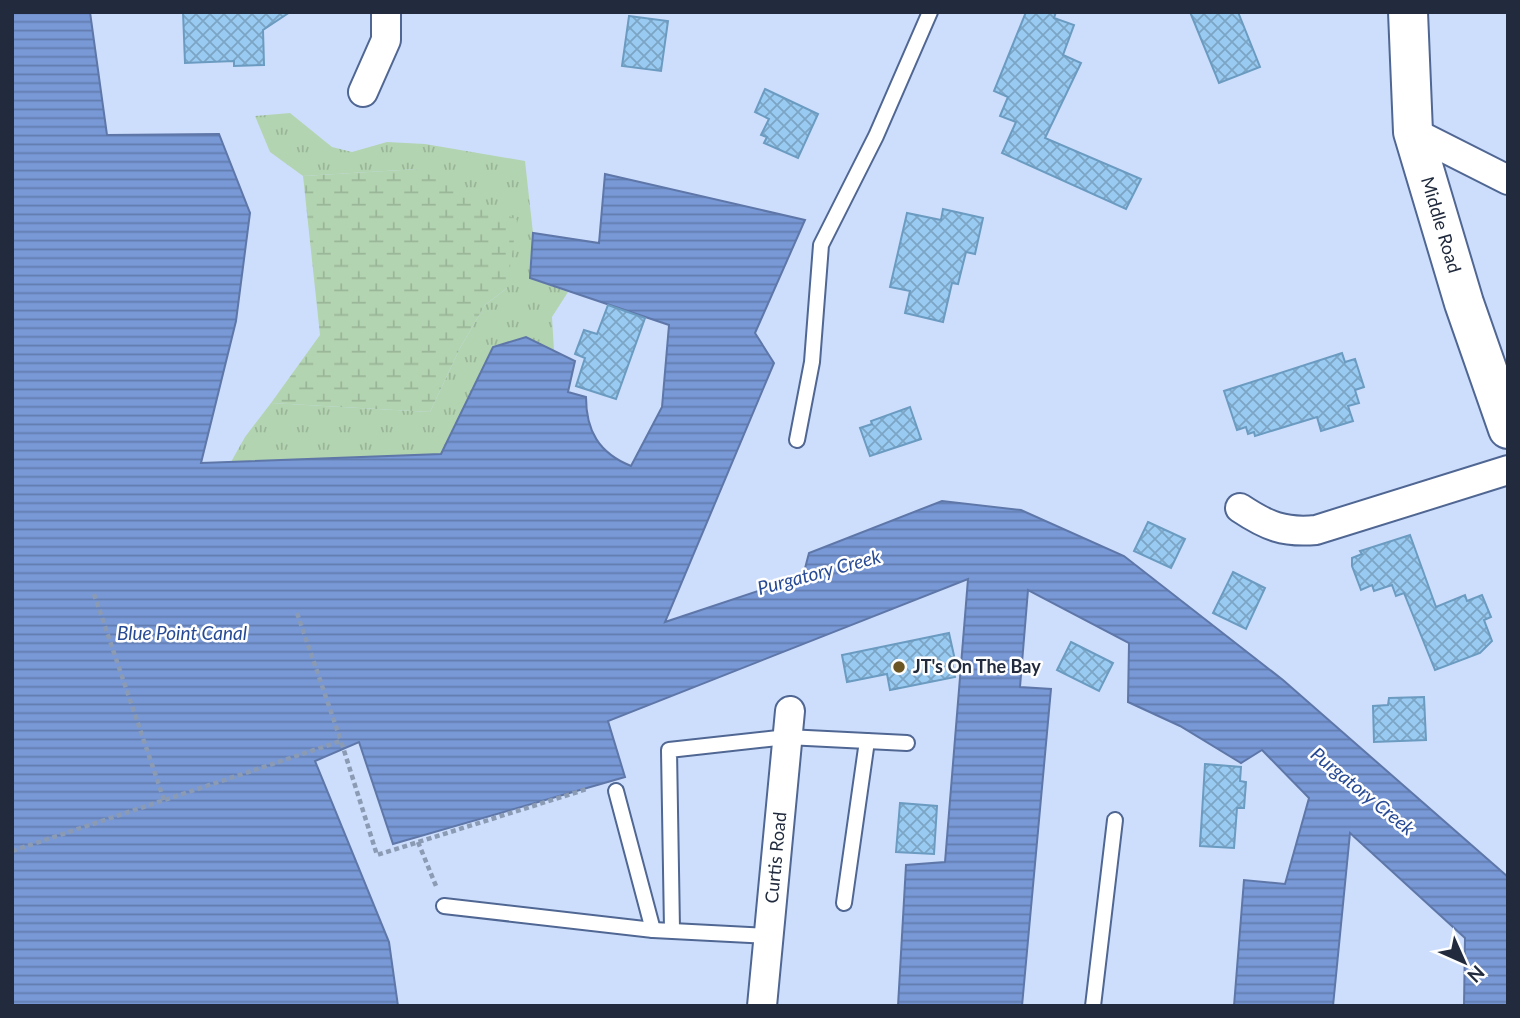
<svg xmlns="http://www.w3.org/2000/svg" width="1520" height="1018" font-family="Lato,sans-serif">
  <defs>
    <pattern id="grass-tufts" width="24" height="20" patternUnits="userSpaceOnUse" patternTransform="scale(1.75)"><rect width="24" height="20" fill="#b3d4b0"/><path d="M3 7l-1-3M5 7V3M7 7l1-3M15 17l-1-3M17 17v-4M19 17l1-3" fill="none" stroke="#9ab698"/></pattern>
    <pattern id="wetland-marsh" width="20" height="14" patternUnits="userSpaceOnUse" patternTransform="scale(1.75)"><rect width="20" height="14" fill="#b3d4b0"/><path d="M1 5h8M5 5V1M11 12h8M15 12V8" fill="none" stroke="#9ab698"/></pattern>
    <pattern id="water-rules" width="6" height="5" patternUnits="userSpaceOnUse" patternTransform="scale(1.75)"><rect width="6" height="5" fill="#7898d6"/><path d="M0 2.5h6" fill="none" stroke="#627caf"/></pattern>
    <pattern id="building-cross-hatch" width="8" height="8" patternUnits="userSpaceOnUse" patternTransform="scale(1.75)"><rect width="8" height="8" fill="#99caf1"/><path d="M0 0l8 8M0 8l8-8" fill="none" stroke="#7ca4c4"/></pattern>
  </defs>
  <rect width="100%" height="100%" fill="#cddefc"/>
  <!-- grass -->
  <polygon fill="url(#grass-tufts)" points="290,113 332,147 352,152 387,142 425,144 525,161 533,233 530,278 568,292 552,317 554,351 493,347 442,454 231,462 245,437 271,403 430,412 460,348 485,305 507,288 418,169 303,176 270,152 255,116"/>
  <!-- wetland -->
  <polygon fill="url(#wetland-marsh)" points="418,169 517,220 507,288 485,305 460,348 430,412 271,403 320,335 303,176"/>
  <!-- water -->
  <path fill="url(#water-rules)" stroke="#5e77a8" stroke-width="2" d="M12 12H90L107 135 219 134 250 213 236 321 201 463 441 454 493 347 526 337 575 361 568 392 586 397C586 431 599 453 631 466L662 407 669 325 530 278 533 233 599 243 605 174 805 220 755 333 774 363 665 622 803 576 809 553 942 501 1021 510 1124 556 1283 680 1508 877V1006H1464L1465 938 1350 833 1333 1006H1234L1244 880 1285 884 1309 798 1262 750 1241 763 1180 726 1128 702 1129 643 1028 590 1020 687 1051 689 1022 1006H898L906 865 945 862 968 579 608 721 625 777 393 844 359 742 315 761 389 942 398 1006H12Z"/>
  <!-- building -->
  <g fill="url(#building-cross-hatch)" stroke="#6b9bc0" stroke-width="2">
    <polygon points="183,12 290,12 263,30 264,65 234,66 234,61 185,63"/>
    <polygon points="1026,12 1056,12 1054,18 1074,25 1063,55 1081,63 1045,138 1141,179 1126,209 1002,153 1016,122 1000,116 1008,97 994,91"/>
    <polygon points="1190,12 1238,12 1260,67 1219,83"/>
    <polygon points="629,16 668,21 661,71 622,66"/>
    <polygon points="765,89 818,114 798,158 764,143 767,137 761,135 769,119 755,112"/>
    <polygon points="943,209 983,218 975,254 966,252 958,284 952,283 943,322 905,313 910,291 890,287 907,213 941,220"/>
    <polygon points="608,305 645,318 616,399 576,386 585,358 575,354 584,330 597,334"/>
    <polygon points="1342,353 1345,362 1355,359 1364,387 1355,390 1359,403 1348,406 1353,421 1321,431 1317,417 1255,436 1254,432 1248,434 1246,427 1237,430 1224,391"/>
    <polygon points="910,407 921,439 870,456 860,428 872,424 871,421"/>
    <polygon points="1148,522 1185,539 1171,568 1134,551"/>
    <polygon points="1410,535 1436,607 1465,595 1467,601 1482,595 1491,617 1484,620 1492,641 1480,653 1435,670 1404,593 1396,596 1392,585 1374,591 1372,585 1361,590 1352,566 1352,558 1362,554 1360,551"/>
    <polygon points="1233,572 1265,588 1246,629 1213,613"/>
    <polygon points="949,633 955,660 952,661 955,677 890,690 887,674 847,682 842,655"/>
    <polygon points="1071,642 1113,663 1099,691 1057,670"/>
    <polygon points="1424,697 1426,740 1374,742 1373,706 1388,705 1389,698"/>
    <polygon points="1205,764 1241,767 1240,781 1246,782 1244,808 1237,808 1234,848 1200,846"/>
    <polygon points="900,803 937,806 934,854 896,852"/>
  </g>
  <g fill="none" stroke-linecap="round" stroke-linejoin="round">
    <!-- service casing -->
    <g stroke="#506793" stroke-width="18">
      <g id="service">
        <polyline points="797,440 812,362 821,245 876,136 930,12"/>
        <polyline points="616,791 653,930"/>
        <polyline points="844,903 867,741"/>
        <polyline points="444,906 653,930 769,936"/>
        <polyline points="672,929 669,750 787,737 907,743"/>
        <polyline points="1093,1006 1115,820"/>
      </g>
    </g>
    <!-- minor casing -->
    <g stroke="#506793" stroke-width="32">
      <g id="minor">
        <polyline points="363,92 386,40 386,12"/>
        <polyline points="1413,132 1508,180"/>
        <path d="M1240 508C1267 526 1284 533 1316 530L1508 470"/>
        <path id="s1" d="M762 1006 790 711"/>
      </g>
    </g>
    <!-- secondary casing -->
    <g stroke="#506793" stroke-width="42">
      <g id="secondary">
        <path id="s2" d="M1408 12 1413 132 1464 303 1508 429"/>
      </g>
    </g>
    <!-- path -->
    <g stroke="#8c9bb4" stroke-width="4.5" stroke-dasharray="5 3.5" stroke-linecap="butt">
      <polyline points="94,594 164,800"/>
      <polyline points="297,613 341,741"/>
      <polyline points="418,842 436,886"/>
      <polyline points="12,851 341,741 377,855 587,789"/>
    </g>
    <!-- service -->
    <use href="#service" stroke="#fff" stroke-width="14"/>
    <!-- minor -->
    <use href="#minor" stroke="#fff" stroke-width="28"/>
    <!-- secondary -->
    <use href="#secondary" stroke="#fff" stroke-width="38"/>
  </g>
  <!-- markers -->
  <circle fill="#6c5525" stroke="#fefefe" stroke-width="2.5" cx="899" cy="667" r="7"/>
  <g text-anchor="middle" stroke-width="5" stroke-linejoin="round" paint-order="stroke">
    <!-- street labels -->
    <g font-size="18" fill="#212b3d" stroke="#fefefe">
      <text dy="6" stroke="none"><textPath href="#s2" startOffset="217">Middle Road</textPath></text>
      <text dy="6" stroke="none"><textPath href="#s1" startOffset="149">Curtis Road</textPath></text>
    </g>
    <!-- poi labels -->
    <g font-size="18" font-weight="bold" fill="#212b3d" stroke="#fefefe" text-anchor="start">
      <text x="913" y="673">JT's On The Bay</text>
    </g>
    <!-- water labels -->
    <g font-size="19" font-style="italic" fill="#274a95" stroke="#fefefe">
      <text transform="translate(819 572) rotate(-15)" y="7">Purgatory Creek</text>
      <text x="182" y="640">Blue Point Canal</text>
      <text transform="translate(1363 791) rotate(39)" y="7">Purgatory Creek</text>
    </g>
  </g>
  <!-- border -->
  <rect width="1520" height="1018" fill="none" stroke="#212b3d" stroke-width="28"/>
  <!-- north arrow -->
  <g transform="translate(1464 962) rotate(135)" stroke="#fefefe" stroke-width="5" paint-order="stroke">
  <path d="M0-5L12 26L0 18L-12 26Z" fill="#212b3d"/>
  <text y="-10" font-size="19" font-weight="bold" text-anchor="middle" fill="#212b3d">N</text>
  </g>
</svg>
